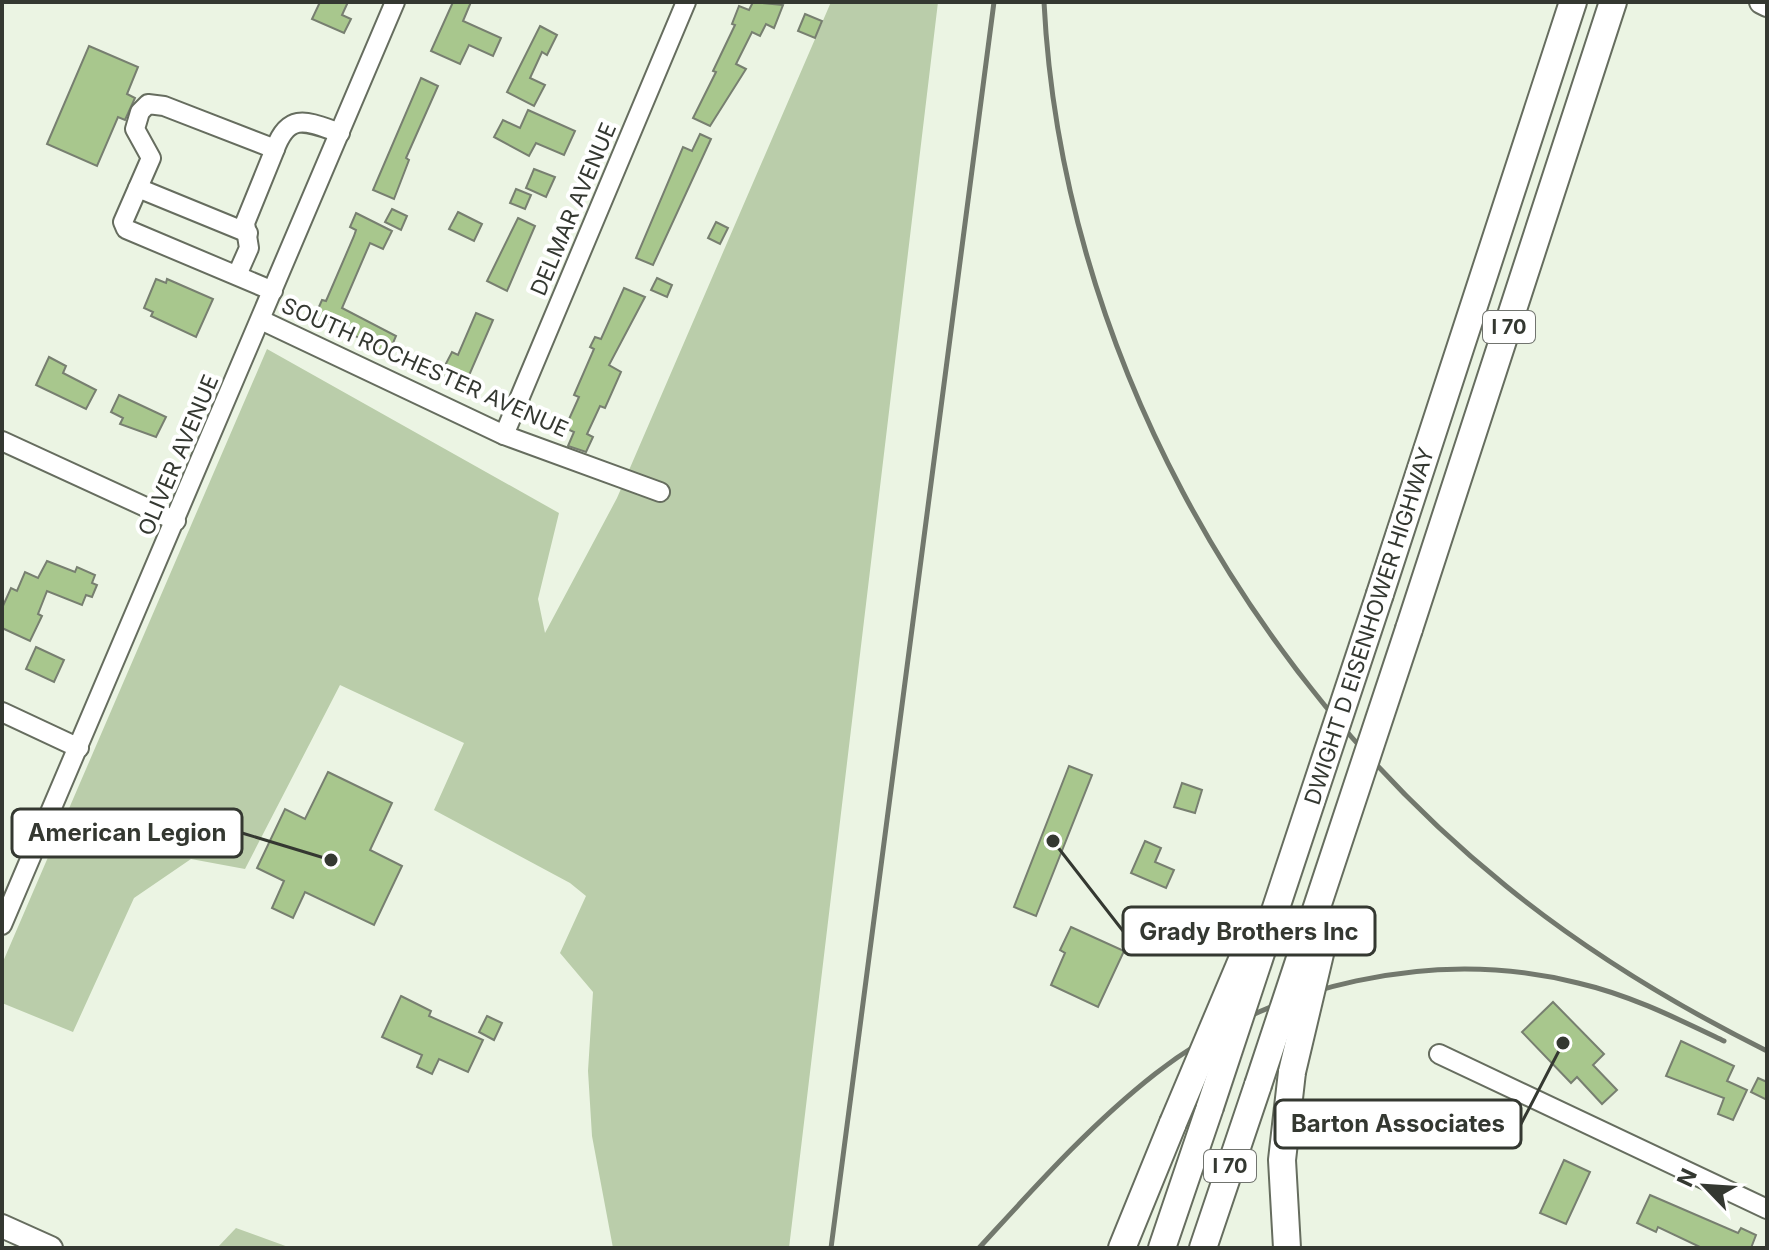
<svg xmlns="http://www.w3.org/2000/svg" width="1769" height="1250" font-family="Inter,sans-serif">
  <rect width="100%" height="100%" fill="#ebf4e3"/>
  <!-- green -->
  <g fill="#bacdaa">
    <polygon points="831,2 938,2 789,1248 613,1248 592,1136 588,1071 593,992 560,953 586,896 570,883 434,810 464,743 340,685 245,869 191,859 134,898 73,1032 2,1003 2,964 267,349 559,513 538,599 545,633 617,498"/>
    <polygon points="236,1228 291,1248 217,1248"/>
  </g>
  <!-- building -->
  <g fill="#a8c78d" stroke="#777f70" stroke-width="2">
    <polygon points="320,2 348,2 342,15 351,19 344,33 312,19"/>
    <polygon points="453,2 471,2 463,21 501,38 493,56 469,45 460,64 431,51"/>
    <polygon points="753,2 783,5 774,28 766,24 760,36 752,32 736,64 746,69 710,126 693,118 716,72 713,71 735,25 732,24 739,6 749,10"/>
    <polygon points="805,14 822,21 815,38 798,31"/>
    <polygon points="540,26 557,35 547,55 542,52 530,78 545,85 534,106 507,92"/>
    <polygon points="89,46 138,67 127,94 135,98 125,120 118,117 97,166 47,144"/>
    <polygon points="421,78 438,86 406,158 409,160 394,199 373,190"/>
    <polygon points="528,110 575,131 564,155 536,143 529,156 494,137 503,120 520,128"/>
    <polygon points="700,134 711,139 653,265 636,258 683,147 692,151"/>
    <polygon points="534,169 555,177 546,197 526,188"/>
    <polygon points="516,189 531,195 525,209 510,203"/>
    <polygon points="392,209 407,216 401,230 385,222"/>
    <polygon points="458,212 482,224 474,241 449,229"/>
    <polygon points="356,213 392,231 383,249 370,243 342,308 396,336 388,355 377,350 378,346 314,318 322,300 326,301 354,236 356,230 350,227"/>
    <polygon points="518,218 535,226 507,291 487,281"/>
    <polygon points="716,222 728,228 720,244 708,238"/>
    <polygon points="657,278 672,285 667,297 651,290"/>
    <polygon points="156,279 166,283 167,279 213,299 196,337 151,316 153,312 144,308"/>
    <polygon points="624,288 645,297 609,365 621,372 605,408 600,406 587,434 593,437 586,452 568,446 574,432 565,428 579,397 574,395 594,349 590,347 595,337 601,339"/>
    <polygon points="476,313 493,320 464,387 440,375 452,352 458,355"/>
    <polygon points="49,357 66,366 63,373 96,390 86,409 36,385"/>
    <polygon points="119,395 166,417 156,437 120,424 123,418 111,412"/>
    <polygon points="47,561 75,572 77,567 95,575 92,583 97,585 92,597 86,595 82,605 47,591 38,614 42,616 30,641 2,628 2,608 11,588 17,591 25,572 38,578"/>
    <polygon points="36,647 64,660 54,682 26,669"/>
    <polygon points="1069,766 1092,775 1036,916 1014,907"/>
    <polygon points="328,772 392,803 370,850 402,866 374,925 305,892 293,918 272,908 284,881 257,868 285,809 305,819"/>
    <polygon points="1182,783 1202,790 1195,813 1174,807"/>
    <polygon points="1145,841 1161,848 1155,862 1174,870 1166,888 1131,873"/>
    <polygon points="1071,927 1124,951 1098,1007 1051,985 1065,953 1060,950"/>
    <polygon points="401,996 431,1011 429,1016 483,1040 468,1072 439,1059 432,1074 417,1067 422,1055 382,1037"/>
    <polygon points="1553,1002 1604,1054 1593,1065 1617,1090 1602,1104 1577,1077 1571,1083 1522,1032"/>
    <polygon points="487,1016 502,1023 494,1040 479,1032"/>
    <polygon points="1681,1041 1734,1066 1727,1081 1747,1090 1733,1120 1718,1114 1724,1098 1666,1076"/>
    <polygon points="1758,1078 1767,1082 1767,1100 1751,1092"/>
    <polygon points="1564,1160 1590,1172 1566,1224 1540,1213"/>
    <polygon points="1650,1195 1738,1233 1741,1228 1756,1235 1751,1248 1702,1248 1658,1227 1656,1232 1637,1223"/>
  </g>
  <g fill="none" stroke-linecap="round" stroke-linejoin="round">
    <!-- minor casing -->
    <g stroke="#666d5f" stroke-width="22">
      <g id="minor">
        <polyline points="138,188 248,233"/>
        <polyline points="237,275 249,248 245,223 275,149"/>
        <path d="M273 291 126 229 123 222 151 158 135 129 140 112 148 104 164 106 275 149C289 111 308 122 340 133"/>
        <polyline points="261,320 504,435 660,492"/>
        <polyline points="504,435 686,2"/>
        <polyline points="2,441 176,521"/>
        <polyline points="2,712 79,748"/>
        <polyline points="2,925 395,2"/>
        <polyline points="1439,1054 1767,1209"/>
      </g>
    </g>
    <!-- major casing -->
    <g stroke="#666d5f" stroke-width="26">
      <g id="major">
        <polyline points="1761,2 1767,5"/>
        <polyline points="2,1226 51,1248"/>
      </g>
    </g>
    <!-- highway casing -->
    <g stroke="#666d5f" stroke-width="30">
      <g id="highway">
        <polyline points="1380,594 1573,2"/>
        <polyline points="1409,629 1613,2"/>
        <polyline points="1122,1248 1173,1123"/>
        <polyline points="1162,1248 1210,1107"/>
        <polyline points="1203,1248 1258,1085"/>
        <polyline points="1287,1248 1282,1160 1292,1072"/>
      </g>
    </g>
    <!-- minor -->
    <use href="#minor" stroke="#fff" stroke-width="18"/>
    <!-- major -->
    <use href="#major" stroke="#fff" stroke-width="22"/>
    <!-- highway -->
    <use href="#highway" stroke="#fff" stroke-width="26"/>
    <!-- rail -->
    <g stroke="#72786d" stroke-width="5">
      <path d="M1044 2C1061 343 1243 673 1506 886 1586 951 1675 1005 1767 1051"/>
      <polyline points="831,1248 994,2"/>
      <path d="M979 1248C1035 1187 1090 1125 1155 1074 1271 983 1435 947 1578 983 1630 995 1676 1018 1724 1041"/>
    </g>
    <!-- highway-bridge casing -->
    <g stroke="#666d5f" stroke-width="30" stroke-linecap="butt">
      <g id="highway-bridge">
        <polyline points="1292,1072 1328,920"/>
        <polyline points="1258,1085 1409,629"/>
        <polyline points="1210,1107 1380,594"/>
        <polyline points="1173,1123 1244,955"/>
      </g>
    </g>
    <!-- highway-bridge -->
    <use href="#highway-bridge" stroke="#fff" stroke-width="26"/>
  </g>
  <g text-anchor="middle" stroke-width="8" stroke-linejoin="round" paint-order="stroke">
    <!-- shield labels -->
    <g fill="#fff" stroke="#71746f" stroke-width="2">
      <rect x="1483" y="311" width="52" height="32" rx="6"/>
      <rect x="1204" y="1150" width="52" height="32" rx="6"/>
    </g>
    <g font-size="20" font-weight="bold" fill="#343831">
      <text x="1509" y="334">I 70</text>
      <text x="1230" y="1173">I 70</text>
    </g>
    <!-- street labels -->
    <g font-size="22" fill="#343831" stroke="#fff">
      <text transform="translate(573 209) rotate(-67)" y="8">DELMAR AVENUE</text>
      <text transform="translate(425 367) rotate(24)" y="8">SOUTH ROCHESTER AVENUE</text>
      <text transform="translate(178 455) rotate(-67)" y="8">OLIVER AVENUE</text>
      <text transform="translate(1369 626) rotate(-72)" y="8">DWIGHT D EISENHOWER HIGHWAY</text>
    </g>
  </g>
  <!-- callouts -->
  <path fill="none" stroke="#343831" stroke-width="3" d="M331 860L242 833M1053 841L1123 931M1563 1043L1521 1124"/>
  <g fill="#343831" stroke="#fff" stroke-width="3">
    <circle cx="331" cy="860" r="8"/>
    <circle cx="1053" cy="841" r="8"/>
    <circle cx="1563" cy="1043" r="8"/>
  </g>
  <g fill="#fff" stroke="#343831" stroke-width="3">
    <rect x="12" y="809" width="230" height="48" rx="8"/>
    <rect x="1123" y="907" width="252" height="48" rx="8"/>
    <rect x="1275" y="1100" width="246" height="48" rx="8"/>
  </g>
  <g font-size="24" text-anchor="middle" font-weight="bold" fill="#343831">
    <text x="127" y="841">American Legion</text>
    <text x="1249" y="940">Grady Brothers Inc</text>
    <text x="1398" y="1132">Barton Associates</text>
  </g>
  <!-- border -->
  <rect width="1769" height="1250" fill="none" stroke="#343831" stroke-width="8"/>
  <!-- north arrow -->
  <g transform="translate(1705 1186) rotate(295)" stroke="#ffffff" stroke-width="6" paint-order="stroke">
  <path d="M0-6L14 30L0 20L-14 30Z" fill="#343831"/>
  <text y="-12" font-size="22" font-weight="bold" text-anchor="middle" fill="#343831">N</text>
  </g>
</svg>
